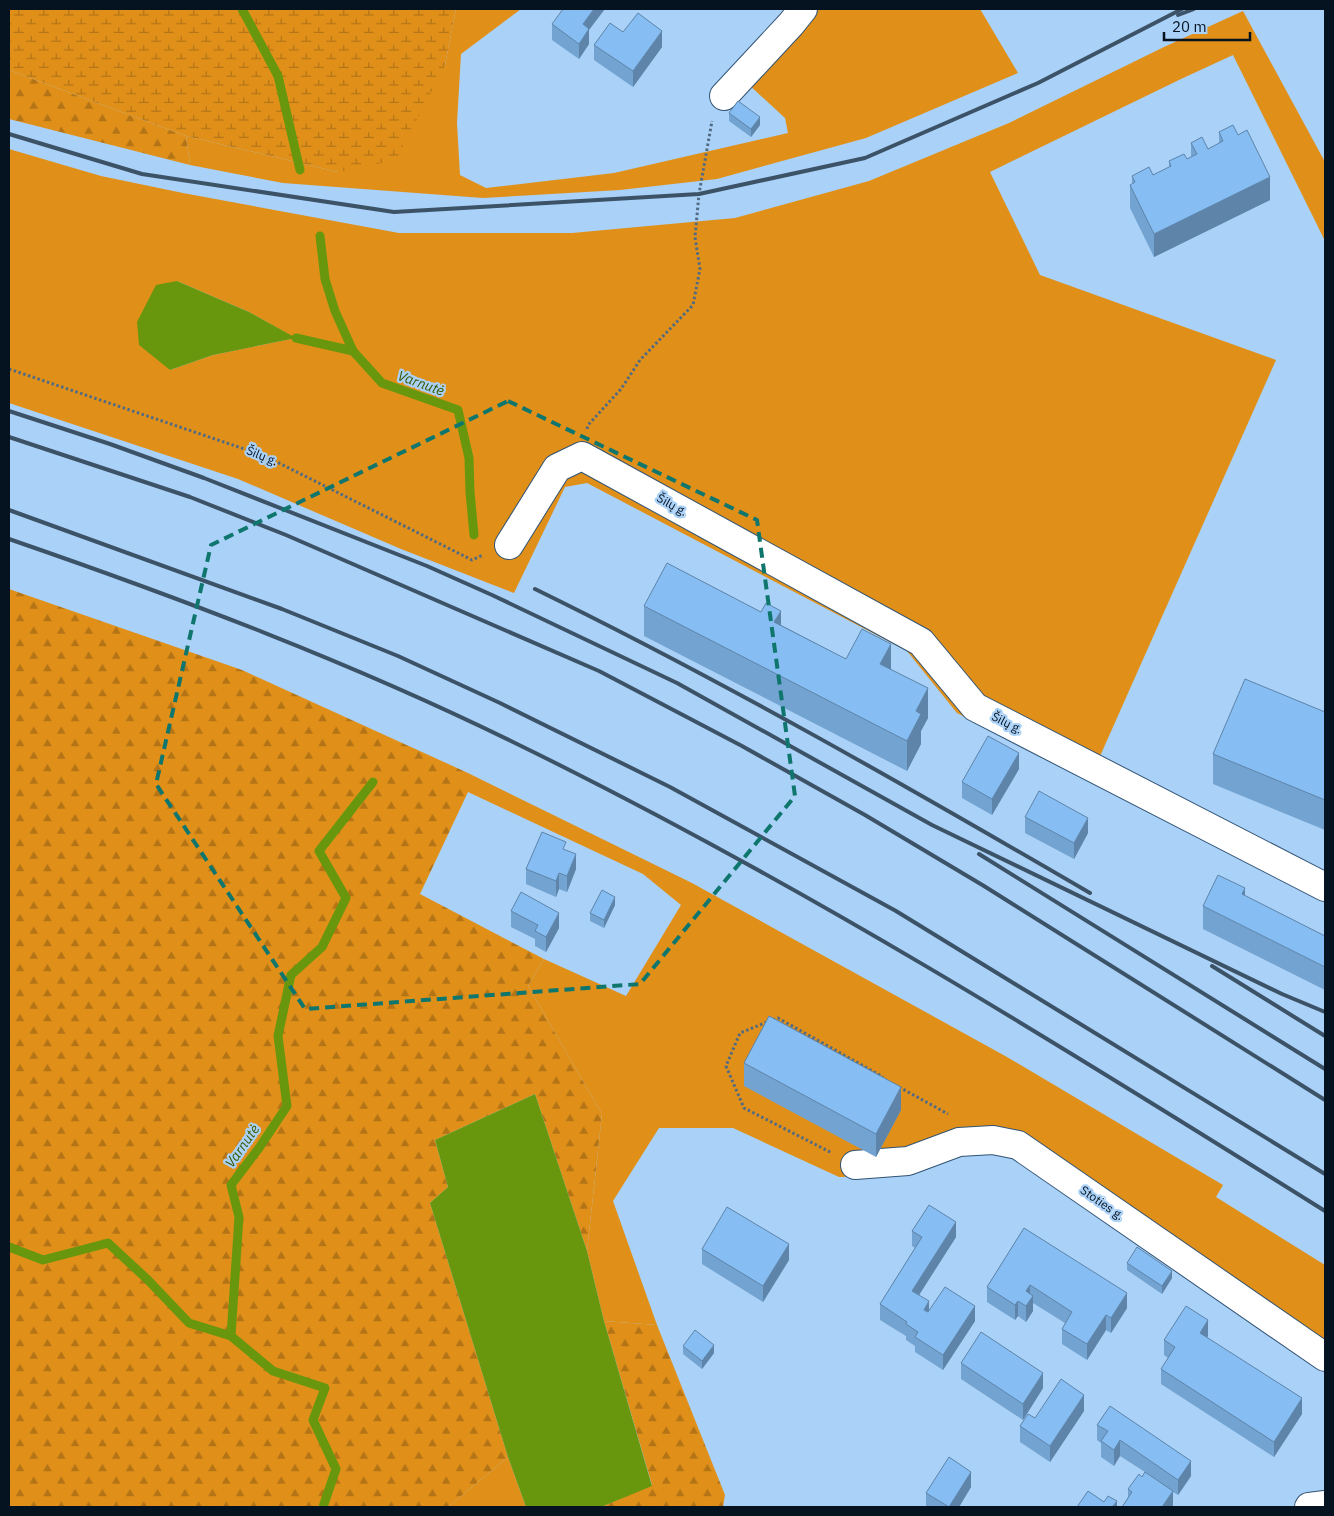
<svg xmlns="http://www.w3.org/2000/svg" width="1334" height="1516" font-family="'IBM Plex Sans',sans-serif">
  <defs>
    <pattern id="forest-firs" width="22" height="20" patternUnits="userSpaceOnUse" patternTransform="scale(1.25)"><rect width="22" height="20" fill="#e09019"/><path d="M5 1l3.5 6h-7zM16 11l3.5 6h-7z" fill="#b47416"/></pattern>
    <pattern id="wetland-marsh" width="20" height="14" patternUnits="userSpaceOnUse" patternTransform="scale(1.25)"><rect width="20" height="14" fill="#e09019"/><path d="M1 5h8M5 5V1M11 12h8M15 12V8" fill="none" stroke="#b47416"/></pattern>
  </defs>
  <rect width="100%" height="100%" fill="#aad1f7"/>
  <!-- grass -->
  <g fill="#e09019" fill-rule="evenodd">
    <polygon points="456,9 521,9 461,54 457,123 460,175 486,188 614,173 788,133 785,118 734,71 789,9 980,9 1018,73 866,138 717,179 620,190 483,198 283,183 190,165 186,136 338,172 445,65"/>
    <path d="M1243 11 1325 162V241L1233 55 1181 79 990 172 1040 275 1276 360 1089 781 957 713 907 651 587 483 565 487 514 593 401 549 238 479 9 403V149L101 176 183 193 399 233H572L735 218 869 181 1009 123 1164 47ZM177 281 249 312 295 338 213 355 170 370Z"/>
    <polygon points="468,773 692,883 1007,1057 1223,1185 1216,1197 1325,1265 1325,1364 1024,1161 965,1147 891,1176 839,1177 733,1128 659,1128 613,1201 657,1325 604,1321 587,1251 602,1114 528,986 544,959 626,996 681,905 643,874 468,792"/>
    <polygon points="508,1457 526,1507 448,1507"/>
  </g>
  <!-- forest -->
  <g fill="url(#forest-firs)">
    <polygon points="9,70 186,136 190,165 9,119"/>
    <polygon points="9,589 242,670 468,773 468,792 420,894 544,959 528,986 602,1114 587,1251 535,1094 435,1140 448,1187 430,1203 508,1457 448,1507 9,1507"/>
    <polygon points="604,1321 657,1325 725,1495 723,1507 601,1507 652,1485"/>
  </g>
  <!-- wetland -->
  <polygon fill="url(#wetland-marsh)" points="9,9 456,9 445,65 396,160 338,172 186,136 9,70"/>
  <!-- water -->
  <g fill="#68970e">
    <polygon points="177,281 249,312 296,338 213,355 170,370 139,345 137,322 156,285"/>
    <polygon points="535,1094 587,1251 604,1321 652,1486 601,1507 526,1507 508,1457 430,1203 448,1187 435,1140"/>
  </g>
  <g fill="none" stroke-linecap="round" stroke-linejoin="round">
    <!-- stream -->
    <g stroke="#68970e" stroke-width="9">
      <polyline points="242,9 278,76 300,170"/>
      <polyline points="320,236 325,279 335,311 353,351 382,383 458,410 469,458 470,492 474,535"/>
      <polyline points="296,338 353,351"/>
      <polyline points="9,1247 43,1260 108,1243 148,1280 189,1323 231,1336"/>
      <polyline points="323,1507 336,1469 313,1420 325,1388 273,1371 231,1336 239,1217 231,1185 259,1148 287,1106 278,1036 291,975 322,947 346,898 319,851 373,782"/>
    </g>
    <!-- minor casing -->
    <g stroke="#315374" stroke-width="30">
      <g id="minor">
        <polyline points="724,96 791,24 803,9"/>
        <polyline points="509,545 557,468 582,456 921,642 975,707 1325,887"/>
        <polyline points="855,1165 908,1161 959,1142 993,1140 1018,1145 1325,1357"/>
        <polyline points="1309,1507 1325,1505"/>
      </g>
    </g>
    <!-- path -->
    <g stroke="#526b83" stroke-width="3" stroke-dasharray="2.5 2.5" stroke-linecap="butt">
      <polyline points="9,369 265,456 472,560 483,555"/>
      <polyline points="587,429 588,425 621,389 640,360 693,305 700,269 695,237 699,194 712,121"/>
      <polyline points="773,1020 778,1018 883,1077"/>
      <polyline points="767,1022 740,1033 726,1066 744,1108 832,1153"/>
      <polyline points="899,1087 948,1114"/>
    </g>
    <!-- minor -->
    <use href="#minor" stroke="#fff" stroke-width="28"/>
    <!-- rail -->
    <g stroke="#3c5267" stroke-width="4">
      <polyline points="1178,15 1194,9"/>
      <polyline points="9,134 142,174 394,212 699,194 865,158 1038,83 1182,9"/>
      <polyline points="9,411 110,444 204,478 427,566 492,595 677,683 932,825 1282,994 1325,1012"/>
      <polyline points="9,437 190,497 286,535 599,671 742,746 865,815 984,886 1325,1100"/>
      <polyline points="9,510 282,609 398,656 500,703 670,787 896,911 1325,1174"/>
      <path d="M9 539C180 598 350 662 513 742 794 879 1060 1045 1325 1211"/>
      <path d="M535 589C725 682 908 787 1090 893"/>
      <polyline points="979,854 1325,1069"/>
      <polyline points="1212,966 1325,1036"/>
    </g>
  </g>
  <!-- wall -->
  <g fill="#73a3d0">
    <polygon points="552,24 589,30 589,44 579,59 552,40"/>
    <polygon points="623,32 662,47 633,87 594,60 594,45"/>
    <polygon points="729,113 760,125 751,137 729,121"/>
    <polygon points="1219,132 1270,200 1154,257 1130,208 1130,185 1132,184 1132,176 1153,175 1169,167 1169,161 1187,159 1191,157 1191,143 1208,149 1219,144"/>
    <polygon points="644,606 781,625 846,659 891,669 928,718 921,731 921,744 907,771 644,636"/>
    <polygon points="1325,712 1325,830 1213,784 1213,754"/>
    <polygon points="1019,769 992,815 962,798 962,782"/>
    <polygon points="1025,817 1088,833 1074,859 1025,833"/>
    <polygon points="566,850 576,869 567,892 559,889 556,897 526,884 526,869"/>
    <polygon points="1245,896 1325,936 1325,990 1203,929 1203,906"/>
    <polygon points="615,905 604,928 590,921 590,913"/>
    <polygon points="511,911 559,928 546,952 535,946 535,939 511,927"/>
    <polygon points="744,1063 901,1110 876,1157 744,1086"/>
    <polygon points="1024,1228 1127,1308 1111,1333 1106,1330 1087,1360 1062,1344 1062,1329 1065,1323 1033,1303 1033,1311 1026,1322 1018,1316 1015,1320 987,1302 987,1287"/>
    <polygon points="912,1231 956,1237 919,1295 929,1311 975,1321 943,1370 915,1352 915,1346 906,1340 906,1336 880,1320 880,1304 915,1248 912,1246"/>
    <polygon points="702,1249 789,1260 763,1302 702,1264"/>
    <polygon points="1127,1263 1172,1278 1162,1294 1127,1270"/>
    <polygon points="1208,1336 1207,1337 1302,1414 1274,1457 1161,1384 1161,1369 1168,1358 1164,1355 1164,1340"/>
    <polygon points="683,1346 714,1353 702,1369 683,1354"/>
    <polygon points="961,1363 1043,1388 1023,1420 961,1379"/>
    <polygon points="1084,1411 1050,1462 1020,1442 1020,1426 1035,1418"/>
    <polygon points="1097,1425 1191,1476 1178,1495 1173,1492 1173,1506 1172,1507 1122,1507 1128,1497 1128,1489 1142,1477 1145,1472 1120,1456 1114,1466 1101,1457 1101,1443 1097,1440"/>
    <polygon points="971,1487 959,1507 926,1507 926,1493"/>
  </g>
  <!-- shaded-wall -->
  <g fill="#5e84a9">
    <polygon points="594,9 605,9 589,30 589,44 579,59 579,44 583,24"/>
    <polygon points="662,31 662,47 633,87 633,71"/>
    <polygon points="760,117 760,125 751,137 751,129"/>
    <polygon points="1270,177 1270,200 1154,257 1154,234"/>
    <polygon points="781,611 781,640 774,622"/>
    <polygon points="891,644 891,674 880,664"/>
    <polygon points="928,688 928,718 921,731 921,744 907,771 907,741 916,711"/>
    <polygon points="1019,753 1019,769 992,815 992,799"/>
    <polygon points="1088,818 1088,833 1074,859 1074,843"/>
    <polygon points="576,854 576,869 567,892 567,876"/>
    <polygon points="559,873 559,889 556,897 556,881"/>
    <polygon points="1245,888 1245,911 1242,894"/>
    <polygon points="615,897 615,905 604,928 604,920"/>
    <polygon points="559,913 559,928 546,952 546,937"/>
    <polygon points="901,1087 901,1110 876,1157 876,1134"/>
    <polygon points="956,1222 956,1237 912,1306 912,1291"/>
    <polygon points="789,1244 789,1260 763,1302 763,1286"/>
    <polygon points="1172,1271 1172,1278 1162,1294 1162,1286"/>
    <polygon points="1030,1285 1030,1300 1033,1296 1033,1311 1026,1322 1026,1291"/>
    <polygon points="1127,1293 1127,1308 1111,1333 1111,1318"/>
    <polygon points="929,1301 929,1317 924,1310"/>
    <polygon points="1018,1301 1018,1316 1015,1320 1015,1305"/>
    <polygon points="975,1306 975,1321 943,1370 943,1355"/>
    <polygon points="1106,1315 1106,1330 1087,1360 1087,1344"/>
    <polygon points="1208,1320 1208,1336 1200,1348 1200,1333"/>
    <polygon points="714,1345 714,1353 702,1369 702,1361"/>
    <polygon points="1043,1373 1043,1388 1023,1420 1023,1404"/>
    <polygon points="1084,1395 1084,1411 1050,1462 1050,1446"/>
    <polygon points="1302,1398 1302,1414 1274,1457 1274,1442"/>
    <polygon points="1120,1440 1120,1456 1114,1466 1114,1450"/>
    <polygon points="1191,1461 1191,1476 1178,1495 1178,1480"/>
    <polygon points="971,1472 971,1487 959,1507 949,1507"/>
    <polygon points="1173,1491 1173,1506 1172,1507 1162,1507"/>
    <polygon points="1117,1501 1117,1507 1113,1507 1113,1506"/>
  </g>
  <!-- building -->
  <g fill="#86bdf2" stroke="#5e84a9">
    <polygon points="563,9 594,9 583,24 589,29 579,44 552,24"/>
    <polygon points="638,13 662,31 633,71 594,45 610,23 623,32"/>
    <polygon points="738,101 760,117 751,129 729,113"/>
    <polygon points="1233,125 1238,135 1247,130 1270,177 1154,234 1130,185 1135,182 1132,176 1149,167 1153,175 1171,166 1169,161 1184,154 1187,159 1197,154 1191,143 1202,137 1208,149 1223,141 1219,132"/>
    <polygon points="667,563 761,612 766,603 781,611 774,622 846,659 862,629 891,644 880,664 928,688 916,711 921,714 907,741 644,606"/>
    <polygon points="1245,679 1325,712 1325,800 1213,754"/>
    <polygon points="988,736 1019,753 992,799 962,782"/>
    <polygon points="1039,791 1088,818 1074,843 1025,817"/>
    <polygon points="542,832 566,842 563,849 576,854 567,876 559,873 556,881 526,869"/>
    <polygon points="1218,875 1245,888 1242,894 1325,936 1325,967 1203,906"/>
    <polygon points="602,890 615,897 604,920 590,913"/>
    <polygon points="521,892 559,913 546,937 535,931 538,925 511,911"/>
    <polygon points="769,1016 901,1087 876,1134 744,1063"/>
    <polygon points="929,1205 956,1222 912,1291 929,1301 924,1310 928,1312 945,1287 975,1306 943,1355 915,1337 918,1332 906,1324 907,1322 880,1304 922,1237 912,1231"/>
    <polygon points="727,1207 789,1244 763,1286 702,1249"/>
    <polygon points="1024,1228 1127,1293 1111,1318 1106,1315 1087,1344 1062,1329 1072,1312 1030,1285 1026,1291 1033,1296 1026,1306 1018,1301 1015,1305 987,1287"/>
    <polygon points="1137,1247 1172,1271 1162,1286 1127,1263"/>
    <polygon points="1186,1306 1208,1320 1200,1333 1302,1398 1274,1442 1161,1369 1175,1347 1164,1340"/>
    <polygon points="695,1330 714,1345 702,1361 683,1346"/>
    <polygon points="981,1332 1043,1373 1023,1404 961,1363"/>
    <polygon points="1061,1379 1084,1395 1050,1446 1020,1426 1028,1414 1035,1418"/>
    <polygon points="1110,1406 1191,1461 1178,1480 1120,1440 1114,1450 1101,1441 1108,1431 1097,1425"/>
    <polygon points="949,1457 971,1472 949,1507 926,1493"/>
    <polygon points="1145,1472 1173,1491 1162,1507 1122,1507 1132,1492 1128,1489 1139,1474 1142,1477"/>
    <polygon points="1088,1491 1104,1502 1108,1496 1117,1501 1113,1506 1115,1507 1077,1507"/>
  </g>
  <!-- marked area -->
  <path fill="none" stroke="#0f766e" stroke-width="4" stroke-dasharray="10 6" stroke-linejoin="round" d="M508 401 757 520 795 796 640 984 305 1009 156 784 211 545Z"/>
  <g text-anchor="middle" stroke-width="4.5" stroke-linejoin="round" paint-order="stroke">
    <!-- street labels -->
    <g font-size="12" fill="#05121f" stroke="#aad1f7">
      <text transform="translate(262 456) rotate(22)" y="4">Šilų g.</text>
      <text transform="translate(672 505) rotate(29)" y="4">Šilų g.</text>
      <text transform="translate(1007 723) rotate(27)" y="4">Šilų g.</text>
      <text transform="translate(1102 1203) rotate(35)" y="4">Stoties g.</text>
    </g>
    <!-- water labels -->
    <g font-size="14" font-style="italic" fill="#3b5900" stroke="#aad1f7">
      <text transform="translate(421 383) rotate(20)" y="5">Varnutė</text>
      <text transform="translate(242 1146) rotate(-55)" y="5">Varnutė</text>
    </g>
  </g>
  <!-- border -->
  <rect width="1334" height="1516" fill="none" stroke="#05121f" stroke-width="20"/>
  <!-- scale -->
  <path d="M1164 32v8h86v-8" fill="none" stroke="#05121f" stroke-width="2.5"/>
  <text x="1172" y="32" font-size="15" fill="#05121f" stroke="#aad1f7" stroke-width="4" paint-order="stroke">20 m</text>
</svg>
